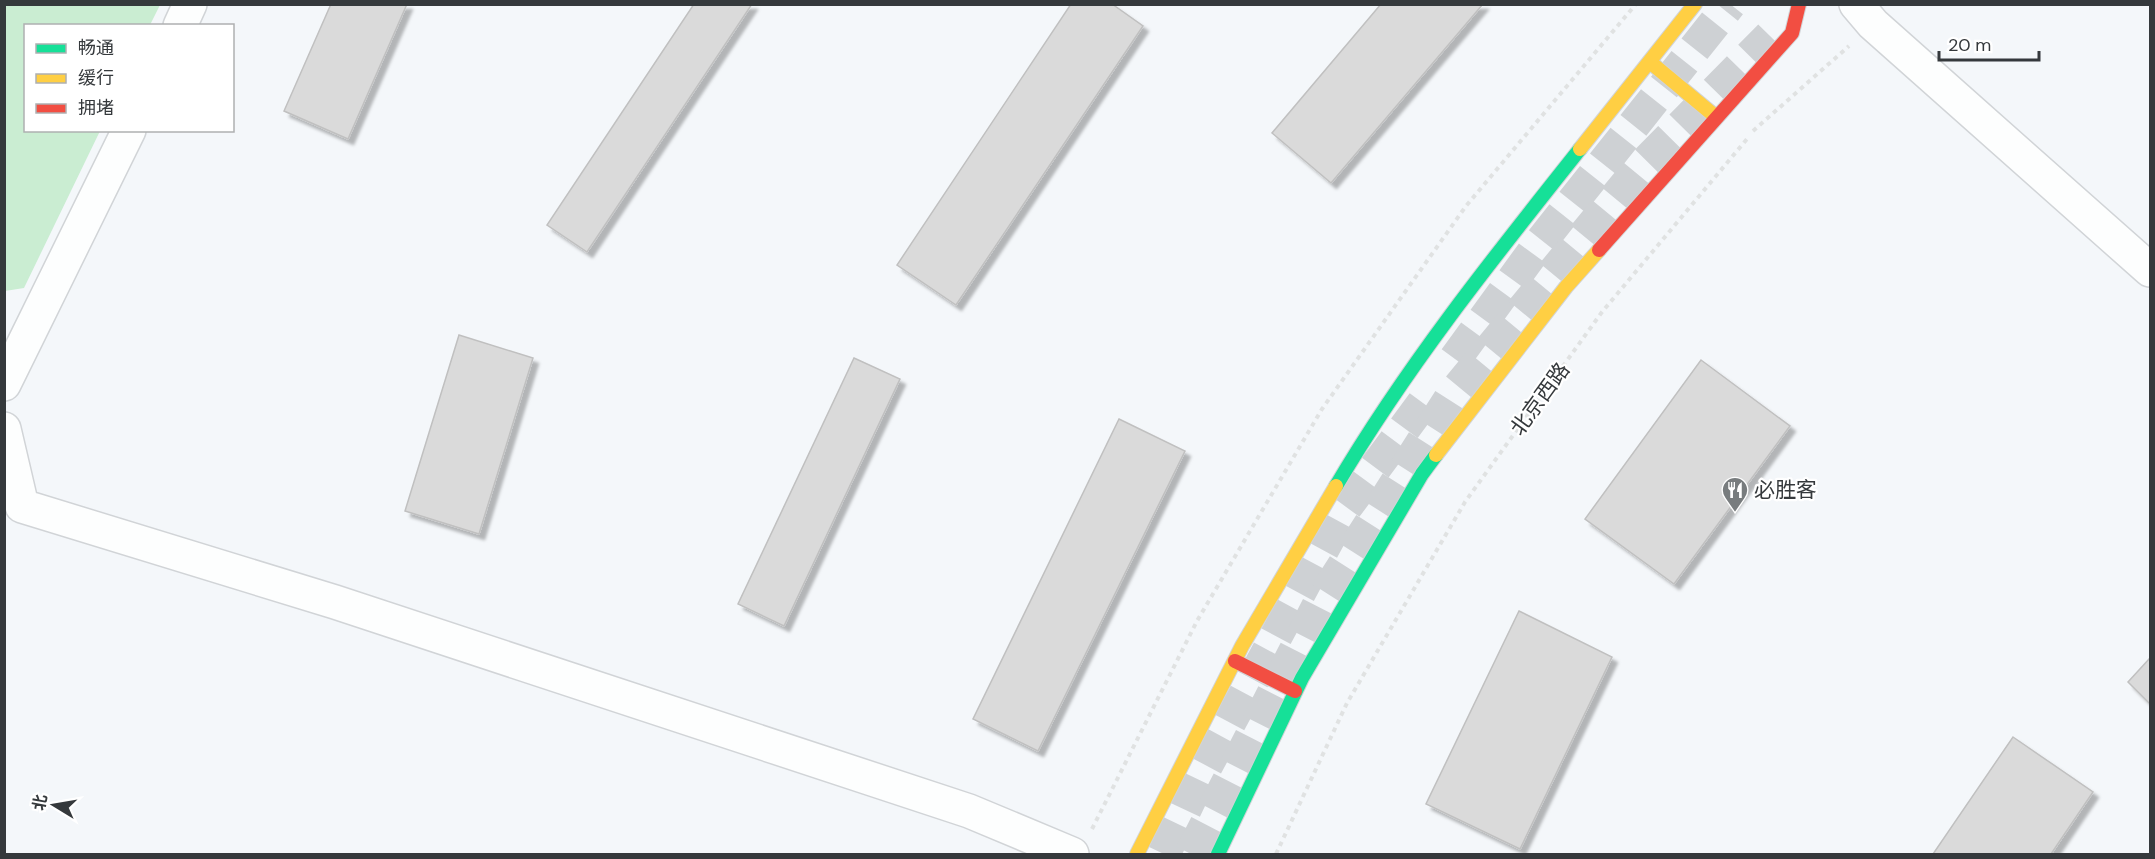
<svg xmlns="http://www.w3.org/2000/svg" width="2155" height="859" font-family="'DM Sans','Noto Sans SC',sans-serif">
  <defs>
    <filter id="shadow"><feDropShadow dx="5.5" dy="5.5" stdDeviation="1.5" flood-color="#0004"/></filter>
  </defs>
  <rect width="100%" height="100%" fill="#f4f7fa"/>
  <!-- green -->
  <polygon fill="#caedd2" points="4,5 160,5 150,25 26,26 26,130 100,131 24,288 5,291"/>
  <!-- building -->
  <g fill="#dadada" stroke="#c0c0c0" stroke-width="1.5" filter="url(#shadow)">
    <polygon points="331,4 407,4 348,139 284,111"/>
    <polygon points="694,4 752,4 587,252 547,225"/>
    <polygon points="1071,4 1112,4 1143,26 956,305 897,265"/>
    <polygon points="1381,4 1483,4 1331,183 1272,133"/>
    <polygon points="459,335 533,358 479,534 405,511"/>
    <polygon points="854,358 900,379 784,626 738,604"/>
    <polygon points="1701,360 1790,426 1674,584 1585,519"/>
    <polygon points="1119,419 1185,451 1038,751 973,719"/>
    <polygon points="1519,611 1612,657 1520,849 1426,804"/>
    <polygon points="2150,658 2150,704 2128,682"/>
    <polygon points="2013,737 2093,792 2051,854 1933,854"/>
  </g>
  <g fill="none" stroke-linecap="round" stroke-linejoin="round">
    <!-- primary-tunnel -->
    <g stroke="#ced1d4" stroke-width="33" stroke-dasharray="33 16" stroke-linecap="butt">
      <polyline points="1455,359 1539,244 1730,4"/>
      <polyline points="1164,854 1202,774 1344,510 1423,403"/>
      <polyline points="1191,854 1319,604 1453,394 1639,169 1770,36"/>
    </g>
    <!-- street casing -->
    <g stroke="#d1d4d7" stroke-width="36">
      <g id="street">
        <polyline points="1856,4 1873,24 2150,270"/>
        <polyline points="180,26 190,4"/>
        <polyline points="4,384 129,130"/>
        <polyline points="4,429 22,506 335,602 969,811 1072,854"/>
      </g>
    </g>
    <!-- fast casing -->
    <g stroke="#d1d4d7" stroke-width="16">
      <g id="fast">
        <path d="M1336 486C1406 367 1494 257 1580 149"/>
        <polyline points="1218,854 1302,678 1422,474 1436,455"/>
      </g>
    </g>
    <!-- slow casing -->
    <g stroke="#d1d4d7" stroke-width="16">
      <g id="slow">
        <polyline points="1650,62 1716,117"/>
        <polyline points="1580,149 1695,4"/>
        <polyline points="1436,455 1566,287 1599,250"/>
        <polyline points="1137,854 1242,646 1336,486"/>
      </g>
    </g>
    <!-- jam casing -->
    <g stroke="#d1d4d7" stroke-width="16">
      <g id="jam">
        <polyline points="1599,250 1792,33 1799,4"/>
        <polyline points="1235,661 1295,691"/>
      </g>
    </g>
    <!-- path -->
    <g stroke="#e0e2e2" stroke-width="4" stroke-dasharray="4.5 4.5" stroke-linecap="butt">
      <polyline points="1753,131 1849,46"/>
      <polyline points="1092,829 1197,621 1322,409 1466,206 1636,4"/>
      <polyline points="1276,854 1347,703 1465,502 1602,312 1747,139"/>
    </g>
    <!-- street -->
    <use href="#street" stroke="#fdfefe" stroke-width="33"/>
    <!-- fast -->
    <use href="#fast" stroke="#16e098" stroke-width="14"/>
    <!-- slow -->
    <use href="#slow" stroke="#ffcf43" stroke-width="14"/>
    <!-- jam -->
    <use href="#jam" stroke="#f24e42" stroke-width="14"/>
  </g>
  <!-- icons -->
  <defs>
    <g id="restaurant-pin" transform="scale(1.35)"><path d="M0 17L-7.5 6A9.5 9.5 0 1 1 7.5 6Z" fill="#787c7e" stroke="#fff"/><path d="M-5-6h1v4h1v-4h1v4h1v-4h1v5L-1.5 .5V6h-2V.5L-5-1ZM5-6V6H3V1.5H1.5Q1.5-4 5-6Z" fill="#fff"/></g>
  </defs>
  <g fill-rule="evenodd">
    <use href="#restaurant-pin" x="1735" y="490"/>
  </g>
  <g text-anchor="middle" stroke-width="4.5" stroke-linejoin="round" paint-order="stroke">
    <!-- street labels -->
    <g font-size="21" fill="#35393c" stroke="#fff">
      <text transform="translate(1540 399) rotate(-54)" y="7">北京西路</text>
    </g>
    <!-- poi labels -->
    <g font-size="21" fill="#35393c" stroke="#fff" text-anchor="start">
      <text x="1754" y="497">必胜客</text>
    </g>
  </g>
  <!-- border -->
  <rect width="2155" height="859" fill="none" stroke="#35393c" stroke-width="12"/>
  <!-- legend -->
  <rect x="24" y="24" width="210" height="108" fill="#ffffff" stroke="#aeb0b1" stroke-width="1.5"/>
  <rect x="36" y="44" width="30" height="9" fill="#16e098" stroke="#aeb0b1" stroke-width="1.5"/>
  <text x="78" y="54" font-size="18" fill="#35393c">畅通</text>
  <rect x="36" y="74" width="30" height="9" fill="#ffcf43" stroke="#aeb0b1" stroke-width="1.5"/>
  <text x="78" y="84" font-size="18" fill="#35393c">缓行</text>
  <rect x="36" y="104" width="30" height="9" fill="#f24e42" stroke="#aeb0b1" stroke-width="1.5"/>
  <text x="78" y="114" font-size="18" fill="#35393c">拥堵</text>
  <!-- north arrow -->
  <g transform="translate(54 805) rotate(281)" stroke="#ffffff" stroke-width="4.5" paint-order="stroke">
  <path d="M0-4.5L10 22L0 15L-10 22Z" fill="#35393c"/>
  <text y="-9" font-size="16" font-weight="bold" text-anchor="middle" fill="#35393c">北</text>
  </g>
  <!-- scale -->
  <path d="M1939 51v9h100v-9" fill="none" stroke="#35393c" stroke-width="3"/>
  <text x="1948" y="51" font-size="18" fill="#35393c" stroke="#ffffff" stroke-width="4.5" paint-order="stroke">20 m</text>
</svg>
